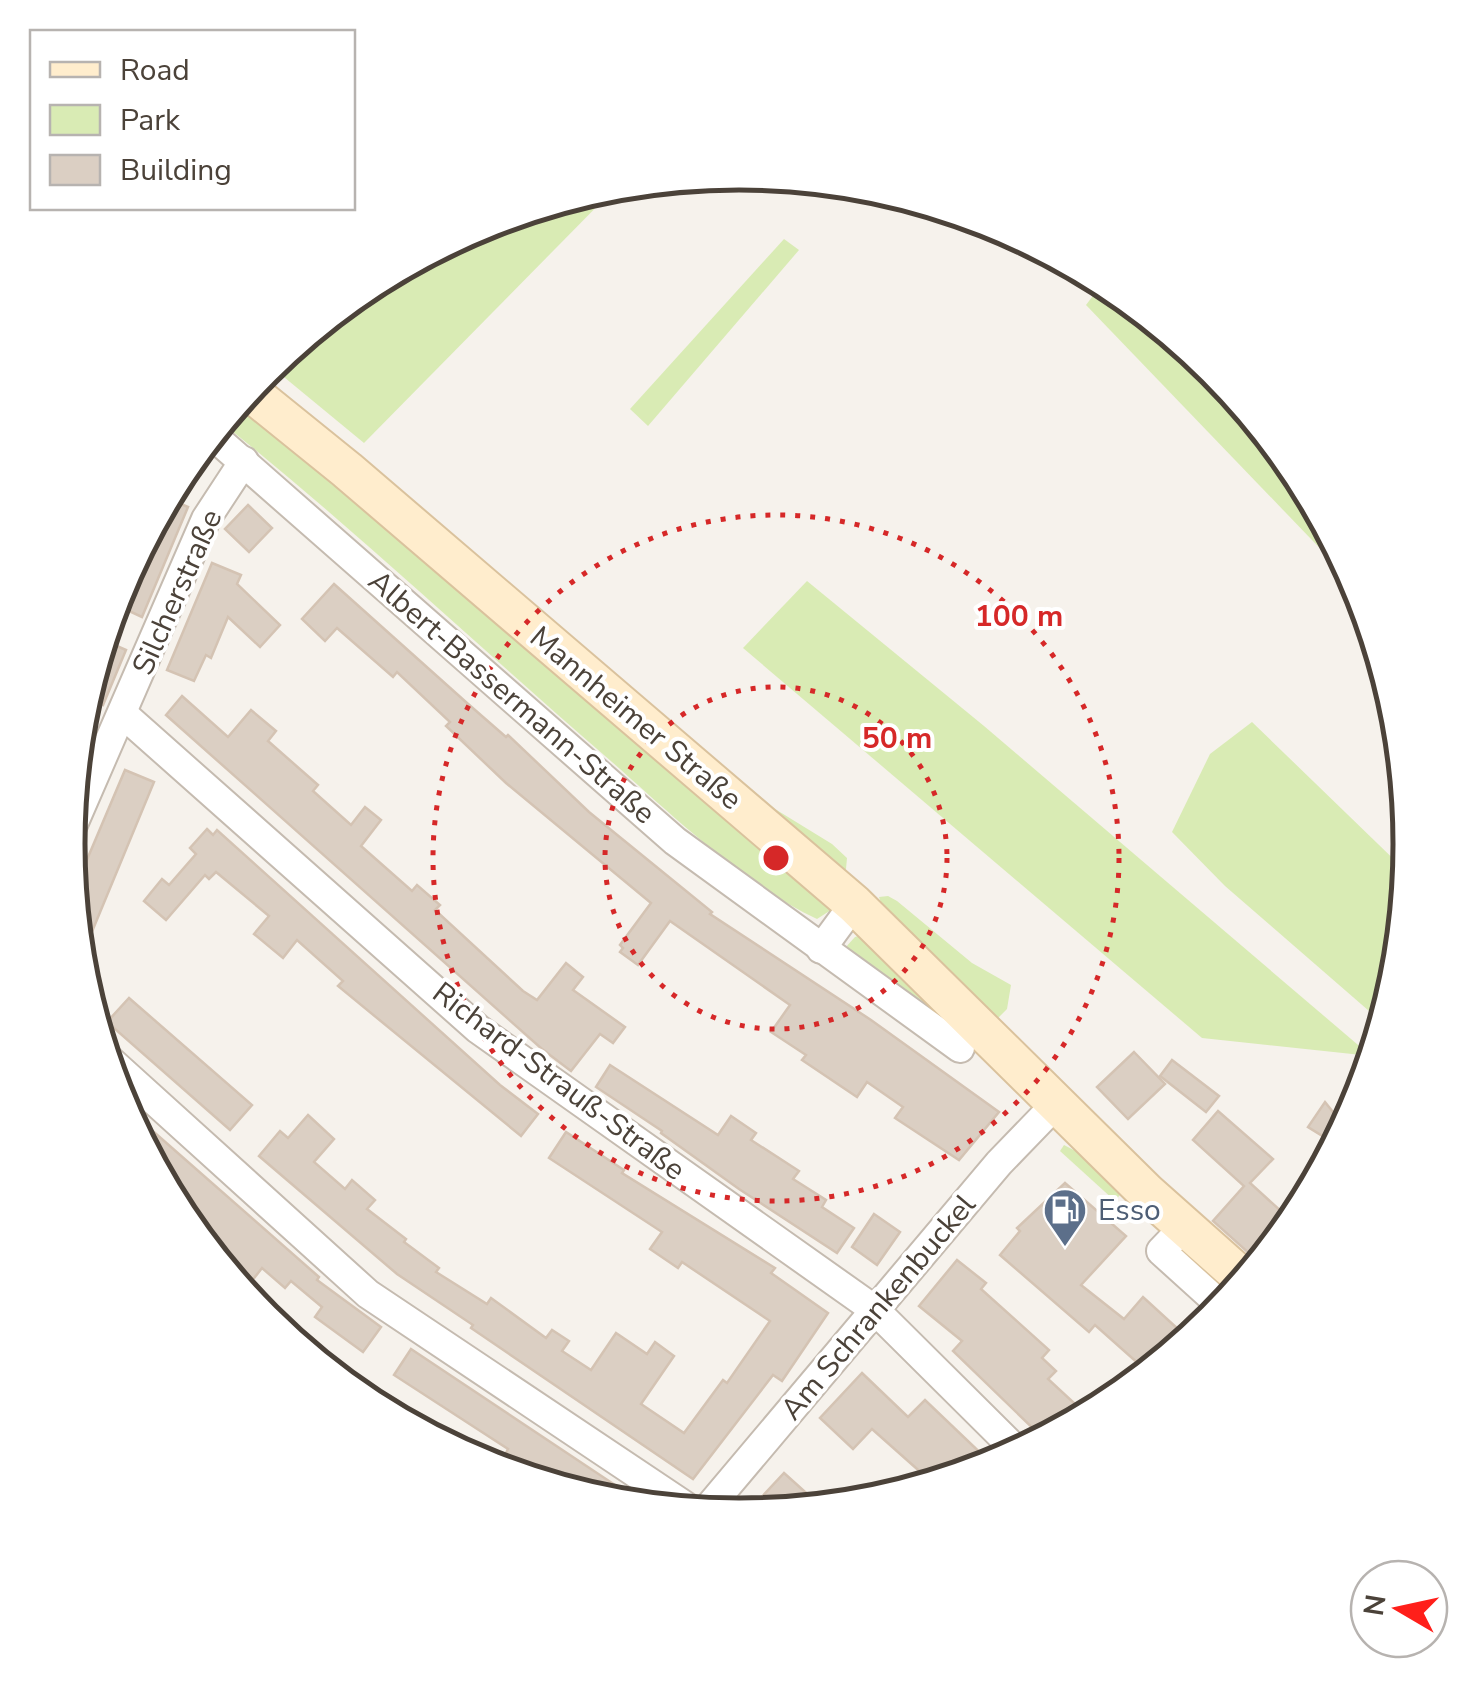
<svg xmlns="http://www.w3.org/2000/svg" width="1479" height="1689" font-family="'Nunito Sans',sans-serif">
  <rect width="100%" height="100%" fill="#f6f2ec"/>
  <!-- green -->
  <g fill="#d9ebb4">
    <polygon points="619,184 364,443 273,368 302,338 367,285 483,223"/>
    <polygon points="784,239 799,250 648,426 630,409"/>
    <polygon points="1104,281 1215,370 1299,472 1361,591 1086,305"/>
    <polygon points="260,375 775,809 832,844 847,858 846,869 841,871 255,381"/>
    <path d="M239 400 828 900 831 910 817 919C745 885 672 815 612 762 481 649 356 530 221 422Z"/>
    <polygon points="807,581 984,726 1371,1056 1202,1038 743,648"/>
    <polygon points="1252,722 1409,874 1398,976 1384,1024 1225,886 1172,832 1210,754"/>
    <polygon points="888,896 897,901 972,963 1011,985 1007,1009 998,1018 884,911 879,897"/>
    <polygon points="861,935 969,1042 845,948 855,937"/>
    <polygon points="1064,1145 1091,1159 1124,1190 1115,1201 1060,1151"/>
  </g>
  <!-- building -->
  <g fill="#dbcfc3" stroke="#d4c3b3" stroke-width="2.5">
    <polygon points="167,498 188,507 142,617 114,604 119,587"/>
    <polygon points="248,505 272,528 249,552 225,529"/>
    <polygon points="212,563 241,575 237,584 280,625 260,647 228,617 211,658 206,655 194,681 167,670"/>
    <polygon points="334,584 467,703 506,737 508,735 589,812 712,912 710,914 871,1020 999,1112 959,1160 895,1118 903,1107 867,1082 857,1097 802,1060 806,1055 771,1032 790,1005 670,921 638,965 620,952 623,948 620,945 651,903 506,783 446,726 450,722 397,672 393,677 337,628 325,641 302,619"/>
    <polygon points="103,640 126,650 103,705 85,697"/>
    <polygon points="182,696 228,737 251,710 276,731 268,741 318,785 313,791 351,825 365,807 381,820 361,846 412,891 417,885 440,905 435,910 523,991 537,1000 566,963 583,977 573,990 625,1027 613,1043 600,1034 571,1071 542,1049 166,715"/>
    <polygon points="125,770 154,782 79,963 72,895"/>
    <polygon points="207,829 213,835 217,830 500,1085 538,1114 521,1136 338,986 343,981 297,940 283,958 254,934 269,916 216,872 209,879 205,875 166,920 144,901 162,879 169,885 196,854 190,848"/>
    <polygon points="129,998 252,1105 230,1130 107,1022"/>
    <polygon points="1134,1052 1165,1084 1128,1119 1097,1087"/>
    <polygon points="1172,1060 1219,1096 1206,1112 1160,1076"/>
    <polygon points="610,1065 718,1135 731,1116 756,1133 751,1140 799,1171 793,1179 826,1200 822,1207 854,1228 837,1253 739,1189 661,1133 662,1131 596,1087"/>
    <polygon points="1325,1102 1341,1122 1329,1140 1308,1127"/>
    <polygon points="122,1104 319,1277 317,1280 381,1327 363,1352 315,1317 322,1307 291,1281 285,1288 262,1268 251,1282 211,1248 209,1252 186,1224 197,1211 159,1178"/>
    <polygon points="1218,1111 1273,1159 1250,1183 1294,1223 1261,1264 1213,1221 1244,1186 1193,1140"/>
    <polygon points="308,1115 334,1139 314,1162 345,1189 352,1180 375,1200 367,1209 406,1239 404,1242 439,1268 436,1272 487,1304 491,1298 546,1338 552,1330 569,1341 562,1351 591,1370 616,1333 647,1354 655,1342 674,1356 641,1404 684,1433 723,1380 727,1383 770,1321 682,1262 678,1268 650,1249 662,1232 549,1158 566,1132 624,1170 622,1173 775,1268 771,1273 828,1313 782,1381 773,1375 693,1479 471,1328 473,1325 397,1274 259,1156 280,1131 288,1138"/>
    <polygon points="1065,1183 1126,1236 1081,1285 1124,1319 1143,1297 1190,1340 1149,1373 1095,1325 1089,1332 1000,1255 1020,1231 1017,1228"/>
    <polygon points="874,1214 900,1232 877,1265 852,1247"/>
    <polygon points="957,1260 986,1283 981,1289 1049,1350 1042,1358 1056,1371 1048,1379 1088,1416 1045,1440 953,1351 962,1341 919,1306"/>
    <polygon points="411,1349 627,1493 619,1505 561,1489 506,1453 508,1449 394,1375"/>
    <polygon points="862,1373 908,1417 925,1400 990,1462 982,1470 934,1484 872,1429 853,1449 820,1418"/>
    <polygon points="784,1473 823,1508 744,1516"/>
  </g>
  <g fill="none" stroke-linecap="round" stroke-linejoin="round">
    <!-- street casing -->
    <g stroke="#c5bbb0" stroke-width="32">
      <g id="street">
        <polyline points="211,434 675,841 960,1048"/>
        <polyline points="123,714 478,1029 875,1310 1019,1453"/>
        <polyline points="68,836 206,519 244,461"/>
        <polyline points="821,949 854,904"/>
        <polyline points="105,1056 368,1294 694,1512"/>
        <polyline points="1185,1226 1161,1251 1224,1308"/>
        <polyline points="704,1513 999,1163 1056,1104"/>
      </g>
    </g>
    <!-- secondary casing -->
    <g stroke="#dac29d" stroke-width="42">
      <polyline id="secondary" points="248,390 347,470 854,904 1147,1193 1246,1281"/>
    </g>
    <!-- street -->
    <use href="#street" stroke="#fff" stroke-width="28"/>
    <!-- secondary -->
    <use href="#secondary" stroke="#ffedcd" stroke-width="38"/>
  </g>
  <!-- distance rings -->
  <g fill="none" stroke="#d62828" stroke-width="5" stroke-dasharray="5 10">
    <circle cx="776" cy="858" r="171"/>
    <circle cx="776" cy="858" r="343"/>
  </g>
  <!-- icons -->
  <defs>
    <g id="fuel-pin" transform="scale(2.25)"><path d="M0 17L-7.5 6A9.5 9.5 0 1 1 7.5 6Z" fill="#5c6f8a" stroke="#fff"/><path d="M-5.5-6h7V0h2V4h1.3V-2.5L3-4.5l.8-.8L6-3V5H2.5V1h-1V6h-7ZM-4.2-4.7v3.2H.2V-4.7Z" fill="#fff"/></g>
  </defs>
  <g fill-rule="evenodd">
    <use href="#fuel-pin" x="1065" y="1210"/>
  </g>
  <g text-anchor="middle" stroke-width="8" stroke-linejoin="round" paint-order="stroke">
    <!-- street labels -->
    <g font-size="30" fill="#4b4239" stroke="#fff">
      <text transform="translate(177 592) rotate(-66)" y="10">Silcherstraße</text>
      <text transform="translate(512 697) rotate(41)" y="10">Albert-Bassermann-Straße</text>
      <text transform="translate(636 718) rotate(40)" y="10">Mannheimer Straße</text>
      <text transform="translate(559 1081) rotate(37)" y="10">Richard-Strauß-Straße</text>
      <text transform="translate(878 1307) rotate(-50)" y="10">Am Schrankenbuckel</text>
    </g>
    <!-- service labels -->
    <g font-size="30" fill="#4e5e75" stroke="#fff" text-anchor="start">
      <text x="1098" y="1220">Esso</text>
    </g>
  </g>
  <!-- crop -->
  <path d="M0 0H1479V1689H0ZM85 844a654 654 0 1 1 1308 0a654 654 0 1 1-1308 0Z" fill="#fff" fill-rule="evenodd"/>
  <path fill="none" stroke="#4b4239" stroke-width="5" d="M85 844a654 654 0 1 1 1308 0a654 654 0 1 1-1308 0Z"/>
  <circle cx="776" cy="858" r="15" fill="#d62828" stroke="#fff" stroke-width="5"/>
  <g font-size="30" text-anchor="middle" font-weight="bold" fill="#d62828" stroke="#fff" stroke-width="8" stroke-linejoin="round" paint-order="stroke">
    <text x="1019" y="626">100 m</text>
    <text x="897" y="748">50 m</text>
  </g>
  <!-- legend -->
  <rect x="30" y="30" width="325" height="180" fill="#ffffff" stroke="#b7b3b0" stroke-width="2.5"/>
  <rect x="50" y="62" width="50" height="15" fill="#ffedcd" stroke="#b7b3b0" stroke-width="2.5"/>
  <text x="120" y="80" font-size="30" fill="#4b4239">Road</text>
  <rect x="50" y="105" width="50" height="30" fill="#d9ebb4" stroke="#b7b3b0" stroke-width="2.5"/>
  <text x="120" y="130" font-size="30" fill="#4b4239">Park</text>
  <rect x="50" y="155" width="50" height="30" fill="#dbcfc3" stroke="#b7b3b0" stroke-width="2.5"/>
  <text x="120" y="180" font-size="30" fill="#4b4239">Building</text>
  <!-- north arrow -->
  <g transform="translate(1399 1609) rotate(279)"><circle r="48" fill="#ffffff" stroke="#b7b3b0" stroke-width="2.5"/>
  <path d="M0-8L18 38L0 25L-18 38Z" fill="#ff1f1a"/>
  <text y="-15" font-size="28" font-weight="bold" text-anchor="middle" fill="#4b4239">N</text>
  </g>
</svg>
